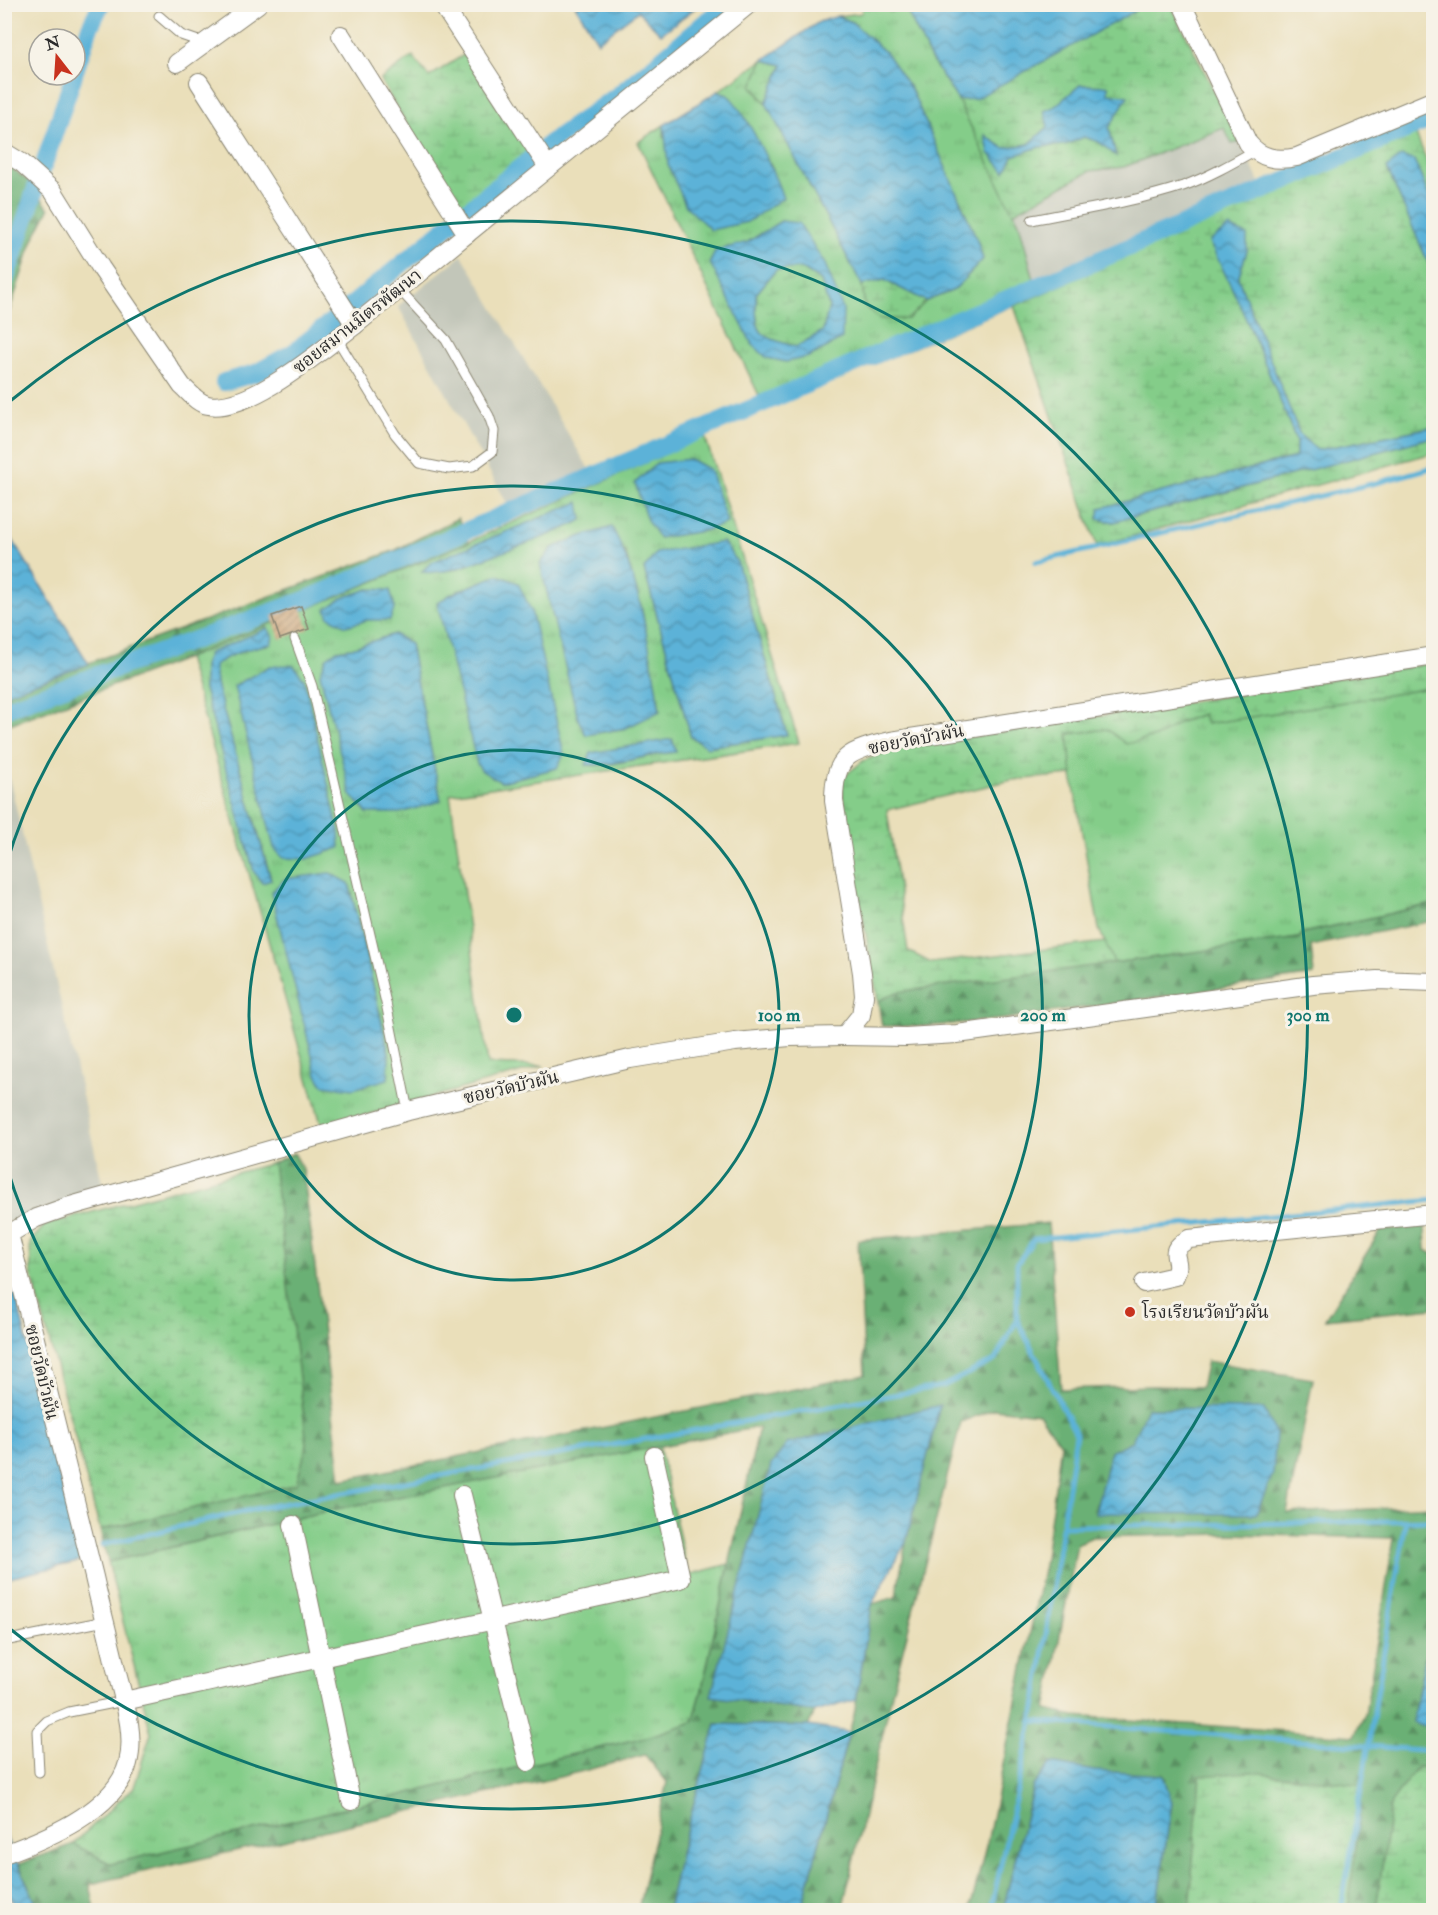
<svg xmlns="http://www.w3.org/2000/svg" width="1438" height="1915" font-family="'IM FELL Double Pica','Noto Serif Thai',serif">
  <defs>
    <pattern id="grass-tufts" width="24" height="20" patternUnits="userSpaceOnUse" patternTransform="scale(1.5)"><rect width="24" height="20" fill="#84cd89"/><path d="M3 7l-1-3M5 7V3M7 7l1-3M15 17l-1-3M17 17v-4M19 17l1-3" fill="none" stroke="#72b076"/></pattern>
    <pattern id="forest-firs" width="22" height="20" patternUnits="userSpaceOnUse" patternTransform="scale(1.5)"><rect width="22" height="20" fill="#6bb075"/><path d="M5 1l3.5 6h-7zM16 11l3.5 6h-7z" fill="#588f60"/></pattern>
    <pattern id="wetland-marsh" width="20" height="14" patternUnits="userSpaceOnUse" patternTransform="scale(1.5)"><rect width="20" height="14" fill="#84cd89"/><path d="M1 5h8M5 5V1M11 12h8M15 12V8" fill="none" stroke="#72b076"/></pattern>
    <pattern id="water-waves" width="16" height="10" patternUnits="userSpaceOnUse" patternTransform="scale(1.5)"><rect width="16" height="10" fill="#5cb2d8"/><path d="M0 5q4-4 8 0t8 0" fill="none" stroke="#4c91af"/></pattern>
    <pattern id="building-hatch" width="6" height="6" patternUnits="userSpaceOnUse" patternTransform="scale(1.5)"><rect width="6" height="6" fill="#d1ae86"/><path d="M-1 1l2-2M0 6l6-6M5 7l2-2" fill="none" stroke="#aa8e6e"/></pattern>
  </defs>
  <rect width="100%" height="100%" fill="#f7f3e8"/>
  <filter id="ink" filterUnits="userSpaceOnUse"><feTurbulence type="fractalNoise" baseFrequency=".0167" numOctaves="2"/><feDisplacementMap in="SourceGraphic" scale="12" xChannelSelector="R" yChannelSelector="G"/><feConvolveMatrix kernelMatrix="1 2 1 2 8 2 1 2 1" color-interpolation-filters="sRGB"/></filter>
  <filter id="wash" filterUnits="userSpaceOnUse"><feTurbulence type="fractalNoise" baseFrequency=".008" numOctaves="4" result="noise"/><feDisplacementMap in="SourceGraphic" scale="24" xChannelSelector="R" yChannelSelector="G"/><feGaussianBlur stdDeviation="1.35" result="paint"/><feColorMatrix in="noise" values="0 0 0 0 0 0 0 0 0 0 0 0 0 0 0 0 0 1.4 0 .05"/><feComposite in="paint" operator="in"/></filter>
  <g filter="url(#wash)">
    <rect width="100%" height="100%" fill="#eadfba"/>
    <!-- industrial -->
    <g fill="#c2c6b9">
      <polygon points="1224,128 1240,142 1261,186 1034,282 1019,223 1013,213 1090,171 1124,167"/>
      <polygon points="462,255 589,469 508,505 398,306"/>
      <polygon points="4,755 104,1191 5,1223 4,1223"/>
    </g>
    <!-- grass -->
    <g fill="url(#grass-tufts)" stroke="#587c5a" stroke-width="1.5" fill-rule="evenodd">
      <path d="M862 5H883L890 12 899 8 897 5H904L931 59 958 100 1019 223 1038 295 766 410 638 142 664 125V137L773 169 726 94 718 91 763 60 752 86 766 103 862 285 865 306 908 319 926 301 954 290 983 259 976 237 911 89 852 22 838 16 862 13ZM781 221 752 344 748 242Z"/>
      <path d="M705 436 799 743 450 794 488 1064 544 1066 322 1127 187 658 469 542ZM723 542 737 562 787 735 707 747 691 737 644 569ZM625 551 641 605 660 710 626 728 586 735 578 719ZM487 558 453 570 422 572 432 562ZM497 575 526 775 501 782 438 603 451 594ZM268 628 271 644C250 647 232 654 214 664L216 684 271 879 263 883 254 872 204 689V666L209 653ZM394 634 410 644 441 801 351 795 342 752 337 650 352 648ZM672 739 675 752C645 754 616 768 586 765ZM349 883 389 1053 387 1079Z"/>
      <polygon points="1433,687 1433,904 1303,933 1299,938 1114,963 1099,929 1072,776 1068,734 1107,729 1159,736 1180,722 1203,714 1206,724"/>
      <polygon points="659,1446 688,1575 729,1564 701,1694 693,1722 650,1736 111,1864 73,1844 134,1787 151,1733 108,1562 336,1509"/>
    </g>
    <!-- forest -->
    <g fill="url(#forest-firs)" stroke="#4b6e50" stroke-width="1.5" fill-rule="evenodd">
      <polygon points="5,163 31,183 49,209 32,242 5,325"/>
      <polygon points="458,518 469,542 187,658 5,726 4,694 396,550"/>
      <polygon points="1433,904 1433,921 1311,946 1314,975 1003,1019 929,1026 882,1026 878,1001 897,992 1299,938 1303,933"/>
      <path d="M294 1153 303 1169 341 1480 865 1375 858 1240 1048 1223 1061 1389 1153 1386 1201 1387 1207 1361 1313 1379 1287 1513 1433 1506V1622L1412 1721 1433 1729V1769L1417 1767 1391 1803 1376 1910H1348L1363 1785 1200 1776 1189 1910H1156L1172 1802 1094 1771 1051 1763 1033 1786 1003 1910H970L988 1838 1044 1565 1061 1444 1039 1414 994 1409 961 1422 893 1689 842 1910H801L854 1715 872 1604 896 1597 906 1542 939 1405 712 1696 815 1712 808 1726 716 1724 681 1850 668 1910H638L667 1782 645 1755 564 1776 90 1884 95 1910H39L19 1864 73 1844 111 1864 650 1736 693 1722 701 1694 759 1427 336 1509 108 1562 100 1530 296 1484 307 1445 273 1163ZM1132 1441 1096 1513 1110 1452ZM1226 1534 1394 1538 1365 1714 1354 1736 1074 1716 1046 1710 1077 1544 1092 1537Z"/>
      <polygon points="1425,1226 1426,1250 1433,1254 1433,1308 1325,1319 1381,1230"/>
    </g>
    <!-- wetland -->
    <g fill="url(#wetland-marsh)" stroke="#587c5a" stroke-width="1.5" fill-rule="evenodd">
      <path d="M1133 5H1171L1240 142 1232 144 1224 128 1124 167 1090 171 1013 213 958 100 975 98 1134 11ZM1080 85 1108 86 1109 128 1116 155 1099 142 1084 137 1065 145 1039 147 1013 156 986 136 1004 148 1029 144 1048 127 1054 108Z"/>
      <polygon points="465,54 537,165 471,219 462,215 380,80 413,56 429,77"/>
      <polygon points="763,60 783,65 766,103 752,86"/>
      <path d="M1414 129 1433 177V206L1414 160 1387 168 1433 274V427L1317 450 1300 435 1238 278 1247 251 1209 242C1243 306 1269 373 1296 440V457L1101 508 1098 519 1114 522 1433 437V453L1097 546 1014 306Z"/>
      <path d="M801 268 821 281 829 307 823 331 796 347C756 335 756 335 756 294L776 270Z"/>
      <polygon points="884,280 926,301 908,319 880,319 865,306 862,285"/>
      <polygon points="1433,663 1433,687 1407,692 1206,724 1203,714 1180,722 1159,736 1126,744 1107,729 1068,734 1072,775 1012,780 887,810 908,951 931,963 1105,942 1114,963 897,992 878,1001 844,815 842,778 863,761 895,749"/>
      <polygon points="273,1163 307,1445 296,1484 100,1530 31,1272 30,1242 45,1225"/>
      <polygon points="1417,1767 1433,1769 1433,1910 1376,1910 1391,1803"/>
      <polygon points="1251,1772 1363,1785 1348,1910 1189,1910 1200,1776"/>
    </g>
    <!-- water -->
    <g fill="url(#water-waves)" stroke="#446e82" stroke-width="1.5" fill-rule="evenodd">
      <polygon points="1133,4 1135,11 975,99 958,100 931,59 904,5"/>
      <polygon points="575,5 699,5 661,34 638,11 598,42"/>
      <polygon points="838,16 852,22 886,53 911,89 976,237 983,259 954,290 926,301 884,280 862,285 766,103 783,65 763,60 819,22"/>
      <polygon points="1080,85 1108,86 1108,93 1128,96 1109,128 1116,156 1099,142 1084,137 1065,145 1039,147 1013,156 1005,172 989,153 985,135 1004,148 1029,144 1048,127 1044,111 1054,107"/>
      <path d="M718 91C721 92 724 92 726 94 745 107 775 175 783 198L747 222 711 230 686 206 668 165 664 125Z"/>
      <polygon points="1401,156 1414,160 1433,206 1433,274 1387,168"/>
      <path d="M781 221 799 223 825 264 843 310 842 339 809 357 786 362 767 358 752 344 710 263 715 251 748 242ZM801 268 821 281 829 307 823 331 796 347C756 335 756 335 756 294L776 270Z"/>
      <path d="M1229 227 1247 235V251L1238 278 1300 435 1317 450 1433 427V437L1114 522 1098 519 1100 508 1296 457V440C1269 373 1243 306 1209 242Z"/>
      <polygon points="690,459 710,470 727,523 704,531 659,538 647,520 635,483 657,463"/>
      <path d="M579 502 582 520C555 534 526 544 497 554 471 563 448 575 421 572L432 562Z"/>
      <polygon points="4,526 89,664 5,694 4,694"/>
      <path d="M612 527C642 583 649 649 660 711L626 728 586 735 578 719 540 564 552 548 582 536Z"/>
      <polygon points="723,542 737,562 787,735 707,747 691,737 644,569 656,553"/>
      <polygon points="498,575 518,583 531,610 564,754 557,768 501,782 482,771 477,764 437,603 451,594"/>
      <polygon points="368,589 390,590 395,607 390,620 368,620 346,626 329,617 326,609 342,598"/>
      <path d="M268 628 273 637 271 644C250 647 231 654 214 665L216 684 271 880 262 883 254 872 204 689V666L209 653Z"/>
      <polygon points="394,634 410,644 441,801 400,813 367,813 351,795 320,674 327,657 337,650 352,648"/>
      <polygon points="293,665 304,679 339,832 340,848 307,859 283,858 274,848 234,686 270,666"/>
      <path d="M672 739 676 752C645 754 617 766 586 765L591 753Z"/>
      <polygon points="330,873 349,883 389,1053 388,1079 353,1089 323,1085 317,1075 271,892 285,879"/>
      <polygon points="5,1248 49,1437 82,1561 5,1579"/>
      <polygon points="940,1405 906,1542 872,1604 856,1700 815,1712 711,1696 771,1465 787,1444"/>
      <polygon points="1147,1408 1264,1409 1276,1434 1273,1474 1256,1514 1095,1513 1110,1452 1132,1441"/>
      <polygon points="1433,1622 1433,1729 1412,1722"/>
      <polygon points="716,1724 808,1726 849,1732 801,1910 668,1910 681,1850"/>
      <polygon points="1051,1763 1094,1771 1163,1775 1172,1802 1156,1910 1003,1910 1033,1786"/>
      <polygon points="4,1833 39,1910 16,1910 5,1884"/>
    </g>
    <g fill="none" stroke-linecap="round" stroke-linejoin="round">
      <!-- stream -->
      <g stroke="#5cb2d8" stroke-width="5">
        <polyline points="1036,562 1380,482 1434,467"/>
        <polyline points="1062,1526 1239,1524 1434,1520"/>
        <polyline points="102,1545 259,1508 943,1386 995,1360 1017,1320"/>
        <polyline points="1032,1721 1434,1751"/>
        <polyline points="991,1910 1035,1708 1076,1434 1017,1320 1017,1264 1034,1239 1434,1200"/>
        <polyline points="1341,1910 1406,1520"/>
      </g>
      <!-- canal -->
      <g stroke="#5cb2d8" stroke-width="18">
        <polyline points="75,71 89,29 101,4"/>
        <polyline points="4,283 74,75"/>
        <polyline points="224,382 256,373 294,352 555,139 622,92 727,4"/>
        <polyline points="4,709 305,600 924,334 1434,118"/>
      </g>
    </g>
    <g id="blocks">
      <!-- building -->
      <polygon fill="url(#building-hatch)" points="301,606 309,629 280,639 272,616"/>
    </g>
  </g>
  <g filter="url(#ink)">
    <use href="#blocks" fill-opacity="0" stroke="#8a8572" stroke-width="1.5"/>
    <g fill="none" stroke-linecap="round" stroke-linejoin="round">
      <!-- lane casing -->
      <g stroke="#8a8572" stroke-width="11">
        <g id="lane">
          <polyline points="159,16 181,35 204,43"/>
          <path d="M1032 220C1082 210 1134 202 1183 186 1208 177 1231 164 1254 151"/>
          <polyline points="337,339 395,434 419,463 449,469 473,466 492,452 494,431 489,416 446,340 399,289"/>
          <polyline points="295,639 312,686 386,1003 408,1111"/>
          <polyline points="4,1641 105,1621"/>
          <polyline points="39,1772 37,1731 47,1721 69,1712 124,1701"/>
        </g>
      </g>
      <!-- street casing -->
      <g stroke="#8a8572" stroke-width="20">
        <g id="street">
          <polyline points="442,4 548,167"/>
          <path d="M1182 4 1248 143C1261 159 1277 161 1297 157L1434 100"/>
          <polyline points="341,35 467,234"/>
          <polyline points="177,63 258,4"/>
          <polyline points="199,82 355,325"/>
          <path d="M4 152 22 163 53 191 101 268 182 386C190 393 197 403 208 405 249 413 323 349 355 325L749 4"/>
          <polyline points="844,1036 906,1037 957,1034 1313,985 1377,980 1434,982"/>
          <path d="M1144 1283 1175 1276C1184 1258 1163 1253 1189 1239L1434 1214"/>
          <polyline points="462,1495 528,1762"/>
          <polyline points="293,1525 351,1801"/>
          <polyline points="124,1701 681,1579 654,1456"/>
          <path d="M4 1854C46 1839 116 1810 128 1763 136 1733 123 1698 116 1669 109 1638 101 1608 94 1577 65 1463 38 1348 9 1234L36 1218 67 1207 408 1111 630 1059 735 1042 790 1037 844 1036 861 1015 864 996 862 973 834 801C834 754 850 751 891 741L1434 656"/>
        </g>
      </g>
      <!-- lane -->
      <use href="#lane" stroke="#fff" stroke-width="9"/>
      <!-- street -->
      <use href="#street" stroke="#fff" stroke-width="18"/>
    </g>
  </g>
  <!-- distance rings -->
  <g fill="none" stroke="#0f766e" stroke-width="3">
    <circle cx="514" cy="1015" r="265"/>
    <path d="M5 869A529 529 0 1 1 5 1161"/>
    <path d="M9 402A794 794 0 1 1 9 1628"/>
  </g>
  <!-- markers -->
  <circle fill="#c8321e" stroke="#f7f3e8" stroke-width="2" cx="1130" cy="1312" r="6"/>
  <g text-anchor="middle" stroke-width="6" stroke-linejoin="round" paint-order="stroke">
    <!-- street labels -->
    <g font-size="18" fill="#2b2b2b" stroke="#f7f3e8">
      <text transform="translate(357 321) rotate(-38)" y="6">ซอยสมานมิตรพัฒนา</text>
      <text transform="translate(916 739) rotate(-11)" y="6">ซอยวัดบัวผัน</text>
      <text transform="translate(511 1087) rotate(-13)" y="6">ซอยวัดบัวผัน</text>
      <text transform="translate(42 1372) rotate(77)" y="6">ซอยวัดบัวผัน</text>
    </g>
    <!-- poi labels -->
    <g font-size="18" fill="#2b2b2b" stroke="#f7f3e8" text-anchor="start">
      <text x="1142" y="1318">โรงเรียนวัดบัวผัน</text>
    </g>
  </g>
  <circle cx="514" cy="1015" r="9" fill="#0f766e" stroke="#f7f3e8" stroke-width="3"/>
  <g font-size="18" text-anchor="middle" font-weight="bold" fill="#0f766e" stroke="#f7f3e8" stroke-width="6" stroke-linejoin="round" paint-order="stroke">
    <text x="779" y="1021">100 m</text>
    <text x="1043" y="1021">200 m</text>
    <text x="1308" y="1021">300 m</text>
  </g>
  <!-- margin -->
  <rect width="1438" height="1915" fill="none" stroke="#f7f3e8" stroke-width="24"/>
  <!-- north arrow -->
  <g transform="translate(57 57) rotate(343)"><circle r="28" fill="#f7f3e8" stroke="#a5a39c" stroke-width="1.5"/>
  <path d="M0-4.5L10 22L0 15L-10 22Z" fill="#c8321e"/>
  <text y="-9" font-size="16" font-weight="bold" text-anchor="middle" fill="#2b2b2b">N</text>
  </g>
</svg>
